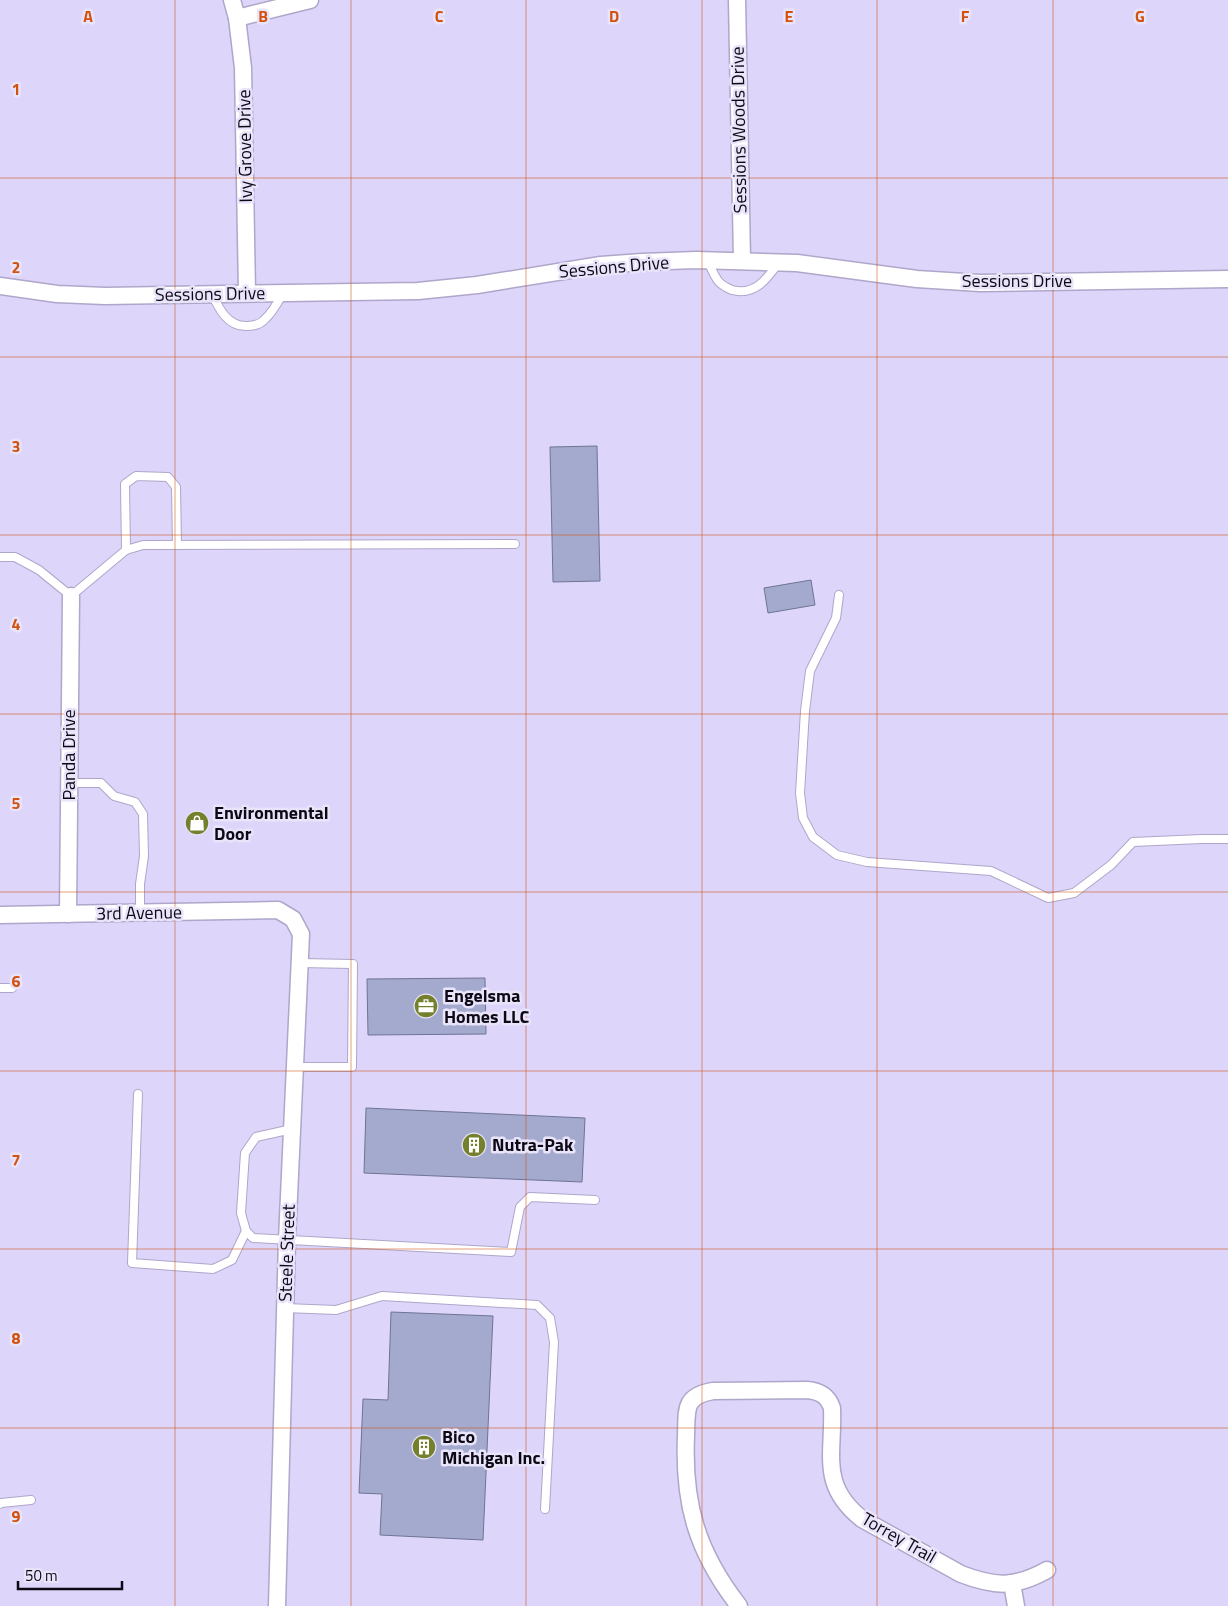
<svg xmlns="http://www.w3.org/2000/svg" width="1228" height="1606" font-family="'Titillium Web',sans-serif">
  <rect width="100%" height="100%" fill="#ded5fa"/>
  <!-- building -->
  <g fill="#a3aacd" stroke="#6e7495">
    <polygon points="597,446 600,581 553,582 550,447"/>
    <polygon points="811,580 815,605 768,613 764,588"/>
    <polygon points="485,978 486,1034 368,1035 367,979"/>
    <polygon points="366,1108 585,1118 582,1182 364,1173"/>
    <polygon points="391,1312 493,1316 483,1540 380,1535 382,1494 359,1493 363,1399 388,1400"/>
  </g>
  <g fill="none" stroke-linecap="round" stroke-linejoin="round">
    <!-- service casing -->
    <g stroke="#afa6ca" stroke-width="10">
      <g id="service">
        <path d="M708 261C711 268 714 276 719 282 723 286 727 288 732 290 755 296 767 279 779 262"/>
        <path d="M212 294C219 309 228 327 247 326 254 326 261 324 265 319 273 312 278 302 283 293"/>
        <polyline points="126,550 125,484 136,476 168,477 176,487 177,545"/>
        <polyline points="0,557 15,557 39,570 71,596 126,550 143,545 515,544"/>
        <polyline points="839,595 836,618 810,671 805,711 800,793 803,818 813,837 837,855 867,862 991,871 1048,898 1074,893 1111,865 1133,842 1201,839 1228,839"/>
        <polyline points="69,783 101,783 114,796 135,802 143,814 144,856 140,884 140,913"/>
        <polyline points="0,988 12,988"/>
        <polyline points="295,1067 352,1067 353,964 300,963"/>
        <polyline points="138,1094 132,1263 213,1269 232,1260 246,1231"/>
        <polyline points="292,1129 256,1137 245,1153 241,1213 246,1231 253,1238 511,1252 520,1207 530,1197 595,1200"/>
        <polyline points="285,1308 336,1310 382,1296 537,1305 550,1318 554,1342 545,1509"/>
        <polyline points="0,1504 1,1503 31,1500"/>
      </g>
    </g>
    <!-- minor casing -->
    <g stroke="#afa6ca" stroke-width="19">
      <g id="minor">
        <polyline points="232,0 237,18 243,68 247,293"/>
        <polyline points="737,0 742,260"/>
        <polyline points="237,18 310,0"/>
        <polyline points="0,286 57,294 105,296 418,291 477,285 601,265 642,262 696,260 797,263 917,279 980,283 1228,279"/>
        <polyline points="68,914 71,596"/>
        <polyline points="0,915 278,910 293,919 301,934 287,1240 277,1606"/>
        <polyline points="1012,1583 1016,1606"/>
        <path d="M739 1606C697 1552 683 1504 686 1436 687 1410 683 1396 713 1391L807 1390C820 1391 828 1396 832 1408 834 1454 819 1485 862 1519L961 1574C995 1587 1015 1588 1047 1570"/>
      </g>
    </g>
    <!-- service -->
    <use href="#service" stroke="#fff" stroke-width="8"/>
    <!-- minor -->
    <use href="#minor" stroke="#fff" stroke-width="16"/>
  </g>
  <!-- grid -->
  <path fill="none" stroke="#d2510d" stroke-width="1" stroke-opacity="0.55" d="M175 0V1606M351 0V1606M526 0V1606M702 0V1606M877 0V1606M1053 0V1606M0 178H1228M0 357H1228M0 535H1228M0 714H1228M0 892H1228M0 1071H1228M0 1249H1228M0 1428H1228"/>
  <!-- icons -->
  <defs>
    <g id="shop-disc" transform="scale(1.25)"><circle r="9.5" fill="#75802d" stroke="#eae4fb"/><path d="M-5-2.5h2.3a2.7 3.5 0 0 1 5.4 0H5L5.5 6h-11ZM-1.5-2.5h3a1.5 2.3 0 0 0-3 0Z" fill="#fff"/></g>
    <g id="office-disc" transform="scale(1.25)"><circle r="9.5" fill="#75802d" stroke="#eae4fb"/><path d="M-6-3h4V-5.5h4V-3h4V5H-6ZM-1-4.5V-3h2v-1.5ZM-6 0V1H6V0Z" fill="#fff"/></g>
    <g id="building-disc" transform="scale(1.25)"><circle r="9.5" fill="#75802d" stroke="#eae4fb"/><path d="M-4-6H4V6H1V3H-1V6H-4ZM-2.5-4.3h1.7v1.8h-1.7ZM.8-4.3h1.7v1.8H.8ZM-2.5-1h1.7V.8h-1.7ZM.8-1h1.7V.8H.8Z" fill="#fff"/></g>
  </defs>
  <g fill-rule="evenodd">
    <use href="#shop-disc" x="197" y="823"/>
    <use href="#office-disc" x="426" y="1006"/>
    <use href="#building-disc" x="474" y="1145"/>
    <use href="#building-disc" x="424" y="1447"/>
  </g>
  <g text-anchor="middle" stroke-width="5" stroke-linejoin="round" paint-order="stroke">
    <!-- street labels -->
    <g font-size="18" fill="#0c0915" stroke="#eae4fb">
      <text transform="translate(739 130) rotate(-91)" y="6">Sessions Woods Drive</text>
      <text transform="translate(245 146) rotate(-91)" y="6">Ivy Grove Drive</text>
      <text transform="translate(614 267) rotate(-5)" y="6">Sessions Drive</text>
      <text x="1017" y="287">Sessions Drive</text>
      <text transform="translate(210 294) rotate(-1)" y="6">Sessions Drive</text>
      <text transform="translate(69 755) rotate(-90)" y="6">Panda Drive</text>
      <text transform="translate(139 913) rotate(-1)" y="6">3rd Avenue</text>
      <text transform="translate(287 1253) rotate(-88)" y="6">Steele Street</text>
      <text transform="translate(899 1538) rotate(30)" y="6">Torrey Trail</text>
    </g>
    <!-- poi labels -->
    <g font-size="18" font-weight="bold" fill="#0c0915" stroke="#eae4fb" text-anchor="start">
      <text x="214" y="819">Environmental<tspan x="214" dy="21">Door</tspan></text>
      <text x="444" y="1002">Engelsma<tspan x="444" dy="21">Homes LLC</tspan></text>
      <text x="492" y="1151">Nutra-Pak</text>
      <text x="442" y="1443">Bico<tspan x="442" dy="21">Michigan Inc.</tspan></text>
    </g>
  </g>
  <g font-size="16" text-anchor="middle" font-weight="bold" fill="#d2510d" stroke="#eae4fb" stroke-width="5" stroke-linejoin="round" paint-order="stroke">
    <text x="88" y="22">A</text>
    <text x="263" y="22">B</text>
    <text x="439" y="22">C</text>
    <text x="614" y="22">D</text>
    <text x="789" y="22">E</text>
    <text x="965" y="22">F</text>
    <text x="1140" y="22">G</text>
    <text x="16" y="95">1</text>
    <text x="16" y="273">2</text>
    <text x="16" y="452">3</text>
    <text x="16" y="630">4</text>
    <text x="16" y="809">5</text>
    <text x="16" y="987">6</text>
    <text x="16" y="1166">7</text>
    <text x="16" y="1344">8</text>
    <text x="16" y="1522">9</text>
  </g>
  <!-- scale -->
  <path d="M18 1581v8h104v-8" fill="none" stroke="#0c0915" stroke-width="2.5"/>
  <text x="25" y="1581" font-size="15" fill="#0c0915" stroke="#eae4fb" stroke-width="4" paint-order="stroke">50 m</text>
</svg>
